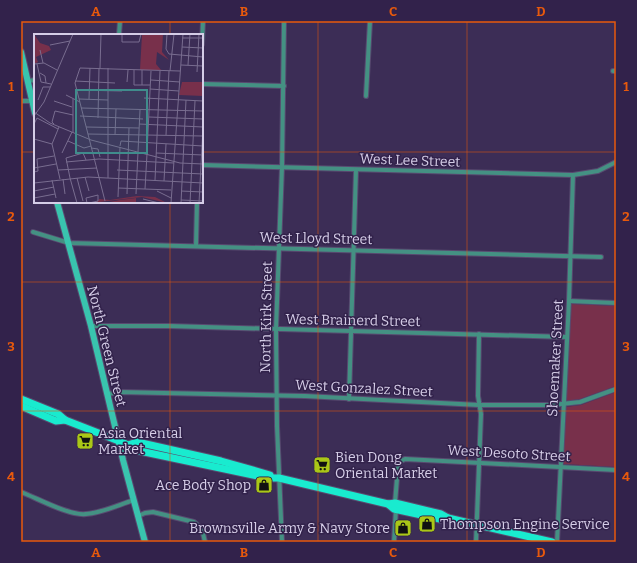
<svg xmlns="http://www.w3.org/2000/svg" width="637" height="563" font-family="Bitter,serif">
  <rect width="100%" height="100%" fill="#3c2d56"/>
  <!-- green -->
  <g fill="#78304b">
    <polygon points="571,304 616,306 616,386 580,399 566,401"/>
    <polygon points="616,392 616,467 563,464 566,407 581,405"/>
  </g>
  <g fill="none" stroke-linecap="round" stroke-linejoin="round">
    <!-- street casing -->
    <g stroke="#584a70" stroke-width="6">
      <g id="street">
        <polyline points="119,35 120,21"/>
        <polyline points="202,44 203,21"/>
        <polyline points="613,71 616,71"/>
        <polyline points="28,81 35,80"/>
        <polyline points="202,84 284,86"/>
        <polyline points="366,96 370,21"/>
        <polyline points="21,101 32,101"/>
        <polyline points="202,165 573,175 598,171 616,162"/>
        <polyline points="33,232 69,243 601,257"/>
        <polyline points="196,246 197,202"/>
        <polyline points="569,301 616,303"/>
        <polyline points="91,326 169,326 567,337"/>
        <polyline points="108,394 119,392 305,396 479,405 552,405 580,402 616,389"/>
        <polyline points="349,399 356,170"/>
        <path d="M21 492C37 498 69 516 86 514 102 513 118 505 134 500"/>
        <polyline points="395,503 398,466 401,461 405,459 616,470"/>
        <polyline points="138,516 145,513 153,512 194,522 202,529 205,542"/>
        <polyline points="282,542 277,426 276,329 282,167 284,21"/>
        <polyline points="394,542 396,509"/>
        <polyline points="476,542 481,414 478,396 479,334"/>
        <polyline points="557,542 569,301 573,175"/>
      </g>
    </g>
    <!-- secondary casing -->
    <g stroke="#584a70" stroke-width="8">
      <g id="secondary">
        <polyline points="21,52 35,113"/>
        <polyline points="57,202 91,326 123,460 145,542"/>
      </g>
    </g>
    <!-- primary casing -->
    <g stroke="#584a70" stroke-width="9">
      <g id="primary">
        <polyline points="21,399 58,414 65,420 124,443 135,450 267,478 279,478 388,504 394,509 440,519 448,518 552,542"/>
        <polyline points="21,406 56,421 65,420"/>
        <polyline points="128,445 137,442 221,461 270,475"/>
        <polyline points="388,504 395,503 441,514 448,518"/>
      </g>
    </g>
    <!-- street -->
    <use href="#street" stroke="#449183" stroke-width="4"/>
    <!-- secondary -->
    <use href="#secondary" stroke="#39c4ae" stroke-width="6"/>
    <!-- primary -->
    <use href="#primary" stroke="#19ebcf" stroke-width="7"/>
  </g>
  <!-- grid -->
  <path fill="none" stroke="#e8590c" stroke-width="1" stroke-opacity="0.55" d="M170 21V35M318 21V542M467 21V542M21 152H35M202 152H616M170 202V542M21 282H616M21 411H616"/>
  <!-- icons -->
  <defs>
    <g id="supermarket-square" transform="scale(0.9)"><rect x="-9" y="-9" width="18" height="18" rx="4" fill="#aac717" stroke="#32224b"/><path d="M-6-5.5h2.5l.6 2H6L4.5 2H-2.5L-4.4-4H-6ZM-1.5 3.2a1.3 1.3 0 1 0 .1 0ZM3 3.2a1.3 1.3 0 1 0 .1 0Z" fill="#111"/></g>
    <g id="shop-square" transform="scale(0.9)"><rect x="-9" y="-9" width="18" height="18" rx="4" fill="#aac717" stroke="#32224b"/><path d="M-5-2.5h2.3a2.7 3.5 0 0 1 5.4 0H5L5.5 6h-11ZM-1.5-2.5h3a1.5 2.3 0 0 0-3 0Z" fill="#111"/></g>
  </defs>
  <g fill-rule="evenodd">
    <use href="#supermarket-square" x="85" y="441"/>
    <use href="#supermarket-square" x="322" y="465"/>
    <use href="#shop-square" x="264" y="485"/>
    <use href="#shop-square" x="427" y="524"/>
    <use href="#shop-square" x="403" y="528"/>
  </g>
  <g text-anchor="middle" stroke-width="3" stroke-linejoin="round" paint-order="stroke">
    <!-- street labels -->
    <g font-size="14" fill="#d5cde7" stroke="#32224b">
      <text transform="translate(410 160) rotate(2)" y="5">West Lee Street</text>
      <text transform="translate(316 238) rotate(1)" y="5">West Lloyd Street</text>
      <text transform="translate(266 317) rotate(-89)" y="5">North Kirk Street</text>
      <text transform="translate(353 320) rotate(1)" y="5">West Brainerd Street</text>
      <text transform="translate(107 346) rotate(76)" y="5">North Green Street</text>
      <text transform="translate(555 358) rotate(-87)" y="5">Shoemaker Street</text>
      <text transform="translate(364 388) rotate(3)" y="5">West Gonzalez Street</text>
      <text transform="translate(509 453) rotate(3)" y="5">West Desoto Street</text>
    </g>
    <!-- poi labels -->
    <g font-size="14" fill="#d5cde7" stroke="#32224b" text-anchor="start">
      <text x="98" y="438">Asia Oriental<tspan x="98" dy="16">Market</tspan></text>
      <text x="335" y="462">Bien Dong<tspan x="335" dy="16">Oriental Market</tspan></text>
      <text x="251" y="490" text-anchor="end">Ace Body Shop</text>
      <text x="440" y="529">Thompson Engine Service</text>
      <text x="390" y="533" text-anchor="end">Brownsville Army &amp; Navy Store</text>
    </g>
  </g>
  <!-- overview -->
  <g transform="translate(34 34)">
    <rect width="169" height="169" fill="#3c2d56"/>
    <path d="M0 0 6 9 15 12 17 16 2 23 4 28 0 30ZM108 0H129L128 18 135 26 123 18 122 30 127 36H106ZM148 48H169V62L145 61ZM103 162 121 163 133 169 108 163 57 169 64 167 65 165 76 166ZM102 164V169L75 168 86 166Z" fill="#78304b"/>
    <path fill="none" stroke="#796d90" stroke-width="1" d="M88 0V8H105L107 0M133 0 132 15 135 20 169 23M148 4H169M16 11 36 7M148 13 169 14M6 16 9 29M0 30 10 29 23 36M3 30 7 48 17 50M147 31 169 32M154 31 156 0M66 34 67 0M74 34V144M100 36V51H116M136 37 140 0M163 38 165 0M6 39 11 42 12 49M117 46 146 48M41 47 81 49M93 48 94 36M108 51V36M116 55 145 57M43 56 88 57M32 61 46 68M110 64 169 67M39 65V99M45 65 74 66M55 65 56 34M4 66 9 53H16M20 67 38 73M47 74 169 77M0 78 16 89 57 106 146 129 169 130M0 82 10 68 39 0M46 82 109 85M115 83 169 85M64 84 65 34M0 90 3 84 24 95M20 90 18 88 21 77 39 81M105 90 169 93M25 93 18 110 26 145M52 93 105 94M54 100 169 102M81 101 82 75M132 101 135 37M0 105 18 110M34 107 50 114 57 112M86 112 87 107 169 112M57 114 64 115 66 123M113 118 117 37M28 119 38 98M122 119 169 121M32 128 65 125 140 129M0 134 22 130M24 136 63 134M83 136 169 140M0 138 4 137 3 125 20 122M51 143 55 157M36 144 32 124 49 119 52 126M36 144 43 169M43 144 49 167M29 145 31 160M18 146 22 164M121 146 126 37M130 147 132 110M0 149 54 143 169 149M84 154 137 156M111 155 113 120M0 157 20 153M123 157 137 164M147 157 169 158M93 160 95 94M102 160 106 76M84 163 86 113M0 164 21 160M109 165 125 169M147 166 169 167M71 167 41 49 46 34 146 37M53 169 52 164 64 161V167L55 169M137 169 149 0M147 169 152 66M156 169 161 67M165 169 169 93"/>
    <path fill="#408c8c" fill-opacity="0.15" stroke="#408c8c" stroke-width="2" d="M42 56H113V119H42Z"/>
    <rect width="169" height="169" fill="none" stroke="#d5cde7" stroke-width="2"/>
  </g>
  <!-- border -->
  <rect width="637" height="563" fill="none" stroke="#32224b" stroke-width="44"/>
  <rect x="22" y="22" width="593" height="519" fill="none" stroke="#e8590c" stroke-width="1.5"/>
  <g font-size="13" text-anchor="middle" font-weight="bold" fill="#e8590c">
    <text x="96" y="16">A</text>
    <text x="244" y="16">B</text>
    <text x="393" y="16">C</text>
    <text x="541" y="16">D</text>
    <text x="11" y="91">1</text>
    <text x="626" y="91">1</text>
    <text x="11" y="221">2</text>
    <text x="626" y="221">2</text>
    <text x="11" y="351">3</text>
    <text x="626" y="351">3</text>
    <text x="11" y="481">4</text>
    <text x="626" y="481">4</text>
    <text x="96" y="557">A</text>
    <text x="244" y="557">B</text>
    <text x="393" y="557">C</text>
    <text x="541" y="557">D</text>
  </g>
</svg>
